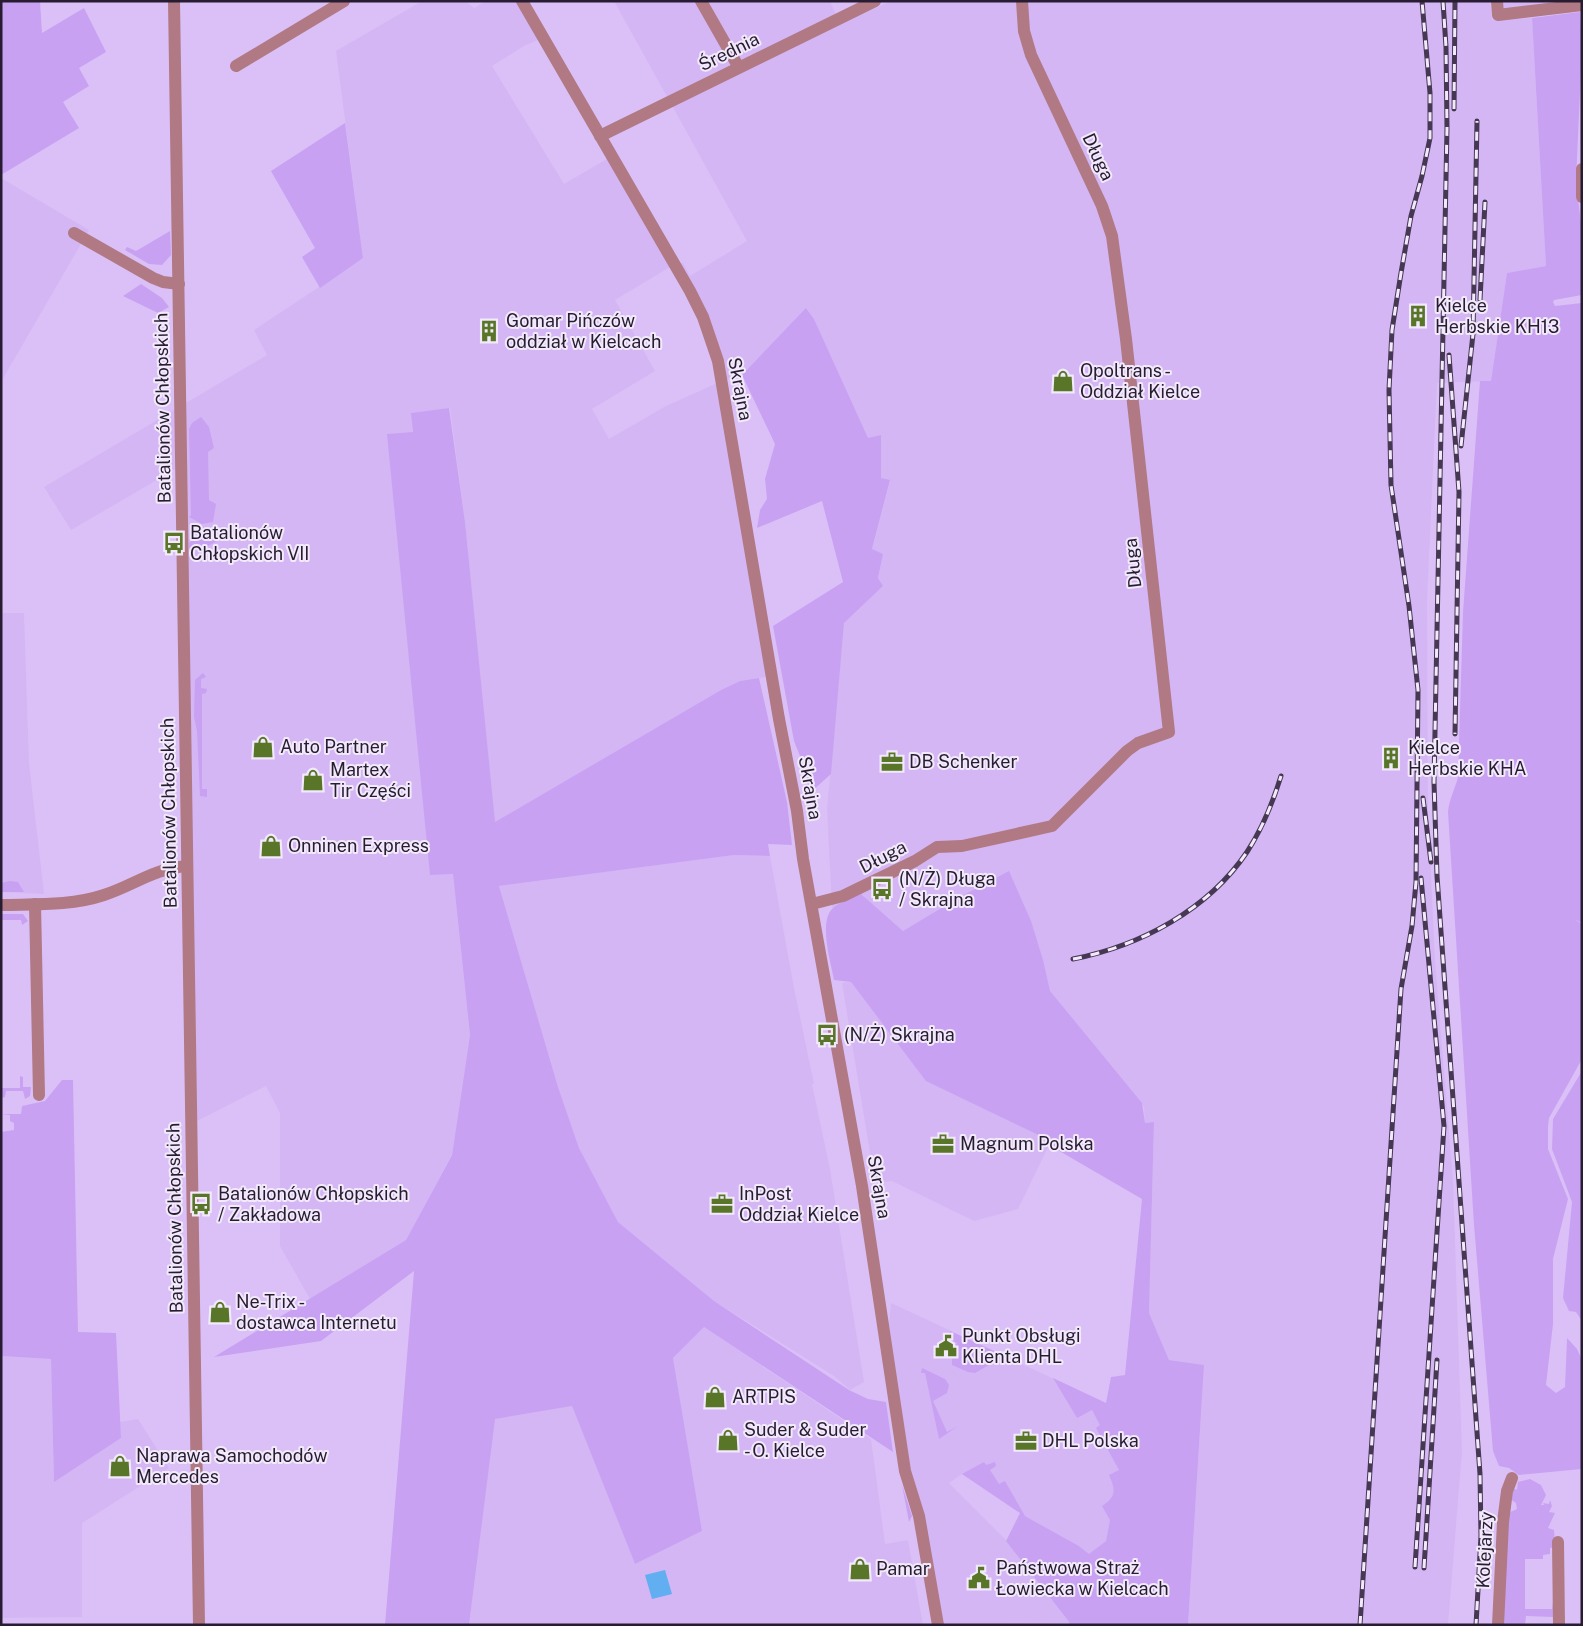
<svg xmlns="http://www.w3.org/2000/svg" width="1583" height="1626" font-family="'Public Sans',sans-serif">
  <rect width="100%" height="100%" fill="#dbc0f7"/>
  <!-- built -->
  <g fill="#d4b6f4" fill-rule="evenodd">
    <path d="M422 1H466L474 8 486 1H522L543 38 524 46 492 66 564 184 612 156 675 264 683 263 690 276 747 241 614 1H830L840 24 891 1H1490L1492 20 1532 18 1546 266 1507 273 1491 381 1437 383 1427 601 1428 809 1435 961 1453 1181 1462 1451 1448 1625H1188L1204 1365 1169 1360 1149 1313 1154 1122 1145 1123 1144 1107 1050 992 958 898 903 931 861 894 832 908 827 809 844 623 883 586 878 578 883 554 872 550 890 481 881 478V435L868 439 814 319 807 309 742 375 722 381 771 676 740 681 721 690 494 823 465 522 450 408 412 413 430 875 453 874 470 1035 452 1154 406 1240 310 1299 280 1246V1113L266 1086 191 1124 181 466 71 530 44 487 267 355 254 330 363 258 336 51ZM675 264 722 381 666 406 609 439 592 409 655 371 615 300Z"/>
    <polygon points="1502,1 1576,1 1500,11"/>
    <polygon points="1,178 89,230 1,382"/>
    <polygon points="1,613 24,613 29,763 44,894 1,892"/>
    <polygon points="734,855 770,856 794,988 814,1084 812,1084 830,1169 864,1382 850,1390 834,1376 714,1301 618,1222 579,1148 558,1087 499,886"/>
    <polygon points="851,982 927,1081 1051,1141 1018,1209 974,1221 892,1181 875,1183 842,983"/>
    <polygon points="891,1303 1106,1403 1122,1458 1106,1541 1089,1555 1079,1546 1020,1513 962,1474 949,1483 1007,1541 1070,1623 938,1625 915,1503 889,1323"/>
    <polygon points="704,1327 871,1439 885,1544 908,1540 923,1625 469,1625 494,1419 572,1406 635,1564 702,1531 673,1358"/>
    <polygon points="1,1356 51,1359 54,1481 121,1438 120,1422 138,1419 169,1468 82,1523 82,1617 1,1618"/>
  </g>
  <!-- green -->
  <g fill="#c9a1f2">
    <polygon points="1,1 40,1 42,33 84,8 106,52 79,68 89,86 63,102 79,128 1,175"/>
    <path d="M1580 12 1582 47 1576 181 1582 233V295L1554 300 1553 302 1555 306 1582 303V923L1574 919 1582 924V1059L1549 1118 1548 1127V1149L1568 1199 1553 1259V1324L1546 1385 1556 1393 1565 1387 1567 1338 1577 1349 1582 1360V1469L1519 1475 1509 1468 1499 1466 1493 1451 1474 1225 1448 812C1449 799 1455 789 1458 777L1463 612 1480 381H1491L1507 273 1546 266 1532 18Z"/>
    <polygon points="345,123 363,258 320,288 302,257 315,248 271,171"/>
    <polygon points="170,231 171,255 162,265 149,264 125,250 127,247 136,251"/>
    <polygon points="141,284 162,298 169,307 158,313 123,296"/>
    <polygon points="806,308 814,319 868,438 881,435 881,478 890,480 872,549 883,554 878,578 883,586 844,623 831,774 810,793 806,789 800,756 794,741 773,626 843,582 822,501 757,528 760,510 767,499 765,479 775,444 742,375"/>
    <polygon points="449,408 465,522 495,822 721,690 740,681 759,678 787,802 792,845 768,844 770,856 734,855 499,886 558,1087 579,1148 618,1222 714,1301 849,1390 868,1399 886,1402 893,1452 704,1327 673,1358 702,1531 635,1564 572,1406 495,1419 469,1625 385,1625 414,1271 321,1341 214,1357 406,1240 452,1155 470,1035 453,874 430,875 387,434 413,432 411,413"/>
    <polygon points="201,417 209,427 214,448 208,452 209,500 216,504 213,522 202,524 189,517 191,515 189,429 192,423"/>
    <polygon points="201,531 225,531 228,535 208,546 205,544 190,553 189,543"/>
    <polygon points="203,673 206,677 201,679 201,688 207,689 206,693 202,694 202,789 207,789 207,797 200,796 197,731 194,717 195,680"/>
    <path d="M1009 871 1031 921 1043 960 1050 991 1142 1103 1145 1123 1154 1122 1149 1313 1169 1360 1204 1365 1188 1625H1066L1070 1623 1006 1541 1020 1513 962 1474 984 1462 986 1465 995 1462 996 1466 990 1470 999 1484 1005 1481 1025 1516 1079 1546 1089 1554 1106 1541 1110 1520 1102 1506C1116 1497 1116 1490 1109 1475L1119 1470 1096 1428 1100 1425 1092 1410 1077 1418 1053 1378 1106 1403 1111 1377 1125 1375 1142 1199 1049 1145 1051 1141 926 1081 851 982 834 980C831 963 818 921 833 908 840 902 853 898 861 894L903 931 958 898Z"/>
    <polygon points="10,881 18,882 24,892 1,892 1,883"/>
    <polygon points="1,914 23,914 28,921 22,925 21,920 1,920"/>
    <polygon points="1582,1071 1582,1321 1576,1312 1569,1311 1563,1298 1572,1202 1552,1149 1553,1119"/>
    <polygon points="20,1076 23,1077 23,1087 31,1087 30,1096 25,1099 23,1091 6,1091 5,1097 2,1098 2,1088 20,1088"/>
    <polygon points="62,1080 73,1080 78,1332 116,1333 121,1438 54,1482 51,1359 1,1356 1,1132 14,1130 14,1123 10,1121 10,1115 1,1114 21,1114 22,1106 45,1101"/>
    <polygon points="950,1331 1005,1356 975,1373 968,1372 952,1365 952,1356 957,1343 947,1338"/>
    <polygon points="922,1368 945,1379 949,1385 947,1393 933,1401 947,1432 958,1426 939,1439 925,1373 921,1373"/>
    <polygon points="1530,1479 1541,1485 1546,1495 1541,1505 1544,1505 1543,1503 1549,1504 1550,1500 1552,1506 1549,1512 1555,1513 1548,1528 1554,1530 1555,1547 1550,1548 1550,1554 1543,1555 1543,1559 1525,1559 1525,1609 1552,1609 1553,1602 1553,1617 1526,1616 1525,1625 1502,1625 1508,1513 1517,1509 1516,1503 1510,1499 1513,1488 1517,1490 1518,1482"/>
    <polygon points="902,1485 912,1516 909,1522"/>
  </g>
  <!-- water -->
  <polygon fill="#61aef1" points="665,1570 672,1594 652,1599 645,1575"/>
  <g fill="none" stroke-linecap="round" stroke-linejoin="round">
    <!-- minor -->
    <g stroke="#b07984" stroke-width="12">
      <polyline points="174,1 199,1625"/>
      <polyline points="522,1 690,291 703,317 718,361 779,719 797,811 803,859 862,1186 905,1471 919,1516 938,1625"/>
      <polyline points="701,1 738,66"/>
      <polyline points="1497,1 1498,15 1582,5"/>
      <polyline points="236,66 344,1"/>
      <polyline points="600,136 875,1"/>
      <polyline points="1582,169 1582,197"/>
      <polyline points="74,233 153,278 163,282 179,284"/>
      <polyline points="35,904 39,1095"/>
      <polyline points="812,904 843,896 915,861 937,847 962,846 1052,826 1127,751 1138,743 1169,732 1126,339 1112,236 1102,206 1031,55 1024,31 1022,1"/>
      <path d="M1 905C36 904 71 906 104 895 135 885 152 869 187 866"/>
      <polyline points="1558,1542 1559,1625"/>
      <polyline points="1498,1625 1503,1522 1507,1491 1512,1478"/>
    </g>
    <!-- rail casing -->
    <g stroke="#463853" stroke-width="5">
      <g id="rail">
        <polyline points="1443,1 1446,47 1447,128 1434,782 1437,876 1480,1474 1481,1536 1476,1625"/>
        <polyline points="1454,109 1455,1"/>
        <polyline points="1480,300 1485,202"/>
        <polyline points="1449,355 1459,492 1455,734"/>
        <polyline points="1461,446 1473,334 1477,121"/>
        <polyline points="1423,798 1431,862"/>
        <path d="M1073 959C1140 946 1208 910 1247 852 1262 829 1273 802 1281 776"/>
        <polyline points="1415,1567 1444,1126 1421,878"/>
        <polyline points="1424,1568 1437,1360"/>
        <polyline points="1360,1625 1401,989 1412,926 1416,882 1418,690 1409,606 1391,485 1389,390 1392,330 1401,273 1411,216 1422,176 1430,138 1430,93 1422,1"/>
      </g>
    </g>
    <!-- rail -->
    <use href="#rail" stroke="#f2eafb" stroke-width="3" stroke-dasharray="9" stroke-linecap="butt"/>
  </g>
  <!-- icons -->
  <defs>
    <g id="building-bare" transform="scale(1.725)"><path d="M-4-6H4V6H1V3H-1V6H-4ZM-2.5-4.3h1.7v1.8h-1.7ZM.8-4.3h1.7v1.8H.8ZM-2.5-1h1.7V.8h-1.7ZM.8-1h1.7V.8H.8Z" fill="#597528" stroke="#f2eafb" stroke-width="2.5" paint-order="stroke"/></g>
    <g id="shop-bare" transform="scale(1.725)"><path d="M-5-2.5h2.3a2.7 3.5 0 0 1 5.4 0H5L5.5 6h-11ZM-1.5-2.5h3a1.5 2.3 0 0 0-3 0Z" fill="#597528" stroke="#f2eafb" stroke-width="2.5" paint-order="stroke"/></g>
    <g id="bus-bare" transform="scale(1.725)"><path d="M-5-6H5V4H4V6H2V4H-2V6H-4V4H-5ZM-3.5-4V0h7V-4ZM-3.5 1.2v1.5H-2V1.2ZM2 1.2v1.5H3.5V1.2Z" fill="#597528" stroke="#f2eafb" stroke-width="2.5" paint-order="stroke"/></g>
    <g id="office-bare" transform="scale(1.725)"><path d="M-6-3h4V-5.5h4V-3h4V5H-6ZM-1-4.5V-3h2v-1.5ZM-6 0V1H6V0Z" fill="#597528" stroke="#f2eafb" stroke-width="2.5" paint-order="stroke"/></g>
    <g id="civic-bare" transform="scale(1.725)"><path d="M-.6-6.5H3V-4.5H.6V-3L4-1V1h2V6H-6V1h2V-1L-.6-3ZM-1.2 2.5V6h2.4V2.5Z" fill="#597528" stroke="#f2eafb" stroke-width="2.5" paint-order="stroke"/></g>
  </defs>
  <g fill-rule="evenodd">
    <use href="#building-bare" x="1418" y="316"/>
    <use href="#building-bare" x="489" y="331"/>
    <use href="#shop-bare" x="1063" y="381"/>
    <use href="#bus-bare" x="174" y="543"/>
    <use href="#shop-bare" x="263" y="747"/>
    <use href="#building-bare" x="1391" y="758"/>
    <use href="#office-bare" x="892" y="762"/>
    <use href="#shop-bare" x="313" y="780"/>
    <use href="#shop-bare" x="271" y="846"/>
    <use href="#bus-bare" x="882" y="889"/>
    <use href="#bus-bare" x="827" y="1035"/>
    <use href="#office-bare" x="943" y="1144"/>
    <use href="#bus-bare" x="201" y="1204"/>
    <use href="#office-bare" x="722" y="1204"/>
    <use href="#shop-bare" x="220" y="1312"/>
    <use href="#civic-bare" x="946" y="1346"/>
    <use href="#shop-bare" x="715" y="1397"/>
    <use href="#shop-bare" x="728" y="1440"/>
    <use href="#office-bare" x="1026" y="1441"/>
    <use href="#shop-bare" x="120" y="1466"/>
    <use href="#shop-bare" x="860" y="1569"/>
    <use href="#civic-bare" x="979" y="1578"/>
  </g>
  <g text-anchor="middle" stroke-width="4" stroke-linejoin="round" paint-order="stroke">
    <!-- street labels -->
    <g font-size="18" fill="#271c31" stroke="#f2eafb">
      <text transform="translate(729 52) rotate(-26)" y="6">Średnia</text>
      <text transform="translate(1098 157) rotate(65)" y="6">Długa</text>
      <text transform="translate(740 389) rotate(79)" y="6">Skrajna</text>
      <text transform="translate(163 408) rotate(-91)" y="6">Batalionów Chłopskich</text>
      <text transform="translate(1133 563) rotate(-96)" y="6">Długa</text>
      <text transform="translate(810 788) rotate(80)" y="6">Skrajna</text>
      <text transform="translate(169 813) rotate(-91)" y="6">Batalionów Chłopskich</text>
      <text transform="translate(883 857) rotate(-27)" y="6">Długa</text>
      <text transform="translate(879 1187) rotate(80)" y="6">Skrajna</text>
      <text transform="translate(175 1218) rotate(-91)" y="6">Batalionów Chłopskich</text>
      <text transform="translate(1485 1550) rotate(-87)" y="6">Kolejarzy</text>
    </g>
    <!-- poi labels -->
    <g font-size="18" fill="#271c31" stroke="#f2eafb" text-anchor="start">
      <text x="1435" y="312">Kielce<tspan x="1435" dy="21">Herbskie KH13</tspan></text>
      <text x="506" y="327">Gomar Pińczów<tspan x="506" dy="21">oddział w Kielcach</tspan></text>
      <text x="1080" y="377">Opoltrans -<tspan x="1080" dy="21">Oddział Kielce</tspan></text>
      <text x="190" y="539">Batalionów<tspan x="190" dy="21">Chłopskich VII</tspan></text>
      <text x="280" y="753">Auto Partner</text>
      <text x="1408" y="754">Kielce<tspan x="1408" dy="21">Herbskie KHA</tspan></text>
      <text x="909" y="768">DB Schenker</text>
      <text x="330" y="776">Martex<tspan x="330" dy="21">Tir Części</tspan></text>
      <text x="288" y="852">Onninen Express</text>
      <text x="899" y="885">(N/Ż) Długa<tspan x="899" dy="21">/ Skrajna</tspan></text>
      <text x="844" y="1041">(N/Ż) Skrajna</text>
      <text x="960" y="1150">Magnum Polska</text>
      <text x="218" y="1200">Batalionów Chłopskich<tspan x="218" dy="21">/ Zakładowa</tspan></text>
      <text x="739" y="1200">InPost<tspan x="739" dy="21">Oddział Kielce</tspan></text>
      <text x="236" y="1308">Ne-Trix -<tspan x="236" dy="21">dostawca Internetu</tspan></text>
      <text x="962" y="1342">Punkt Obsługi<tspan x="962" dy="21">Klienta DHL</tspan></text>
      <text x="732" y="1403">ARTPIS</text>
      <text x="744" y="1436">Suder &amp; Suder<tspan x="744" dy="21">- O. Kielce</tspan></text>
      <text x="1042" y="1447">DHL Polska</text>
      <text x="136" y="1462">Naprawa Samochodów<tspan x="136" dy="21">Mercedes</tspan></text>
      <text x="996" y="1574">Państwowa Straż<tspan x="996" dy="21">Łowiecka w Kielcach</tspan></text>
      <text x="876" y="1575">Pamar</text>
    </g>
  </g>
  <!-- border -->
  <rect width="1583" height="1626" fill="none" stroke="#271c31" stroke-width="5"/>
</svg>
